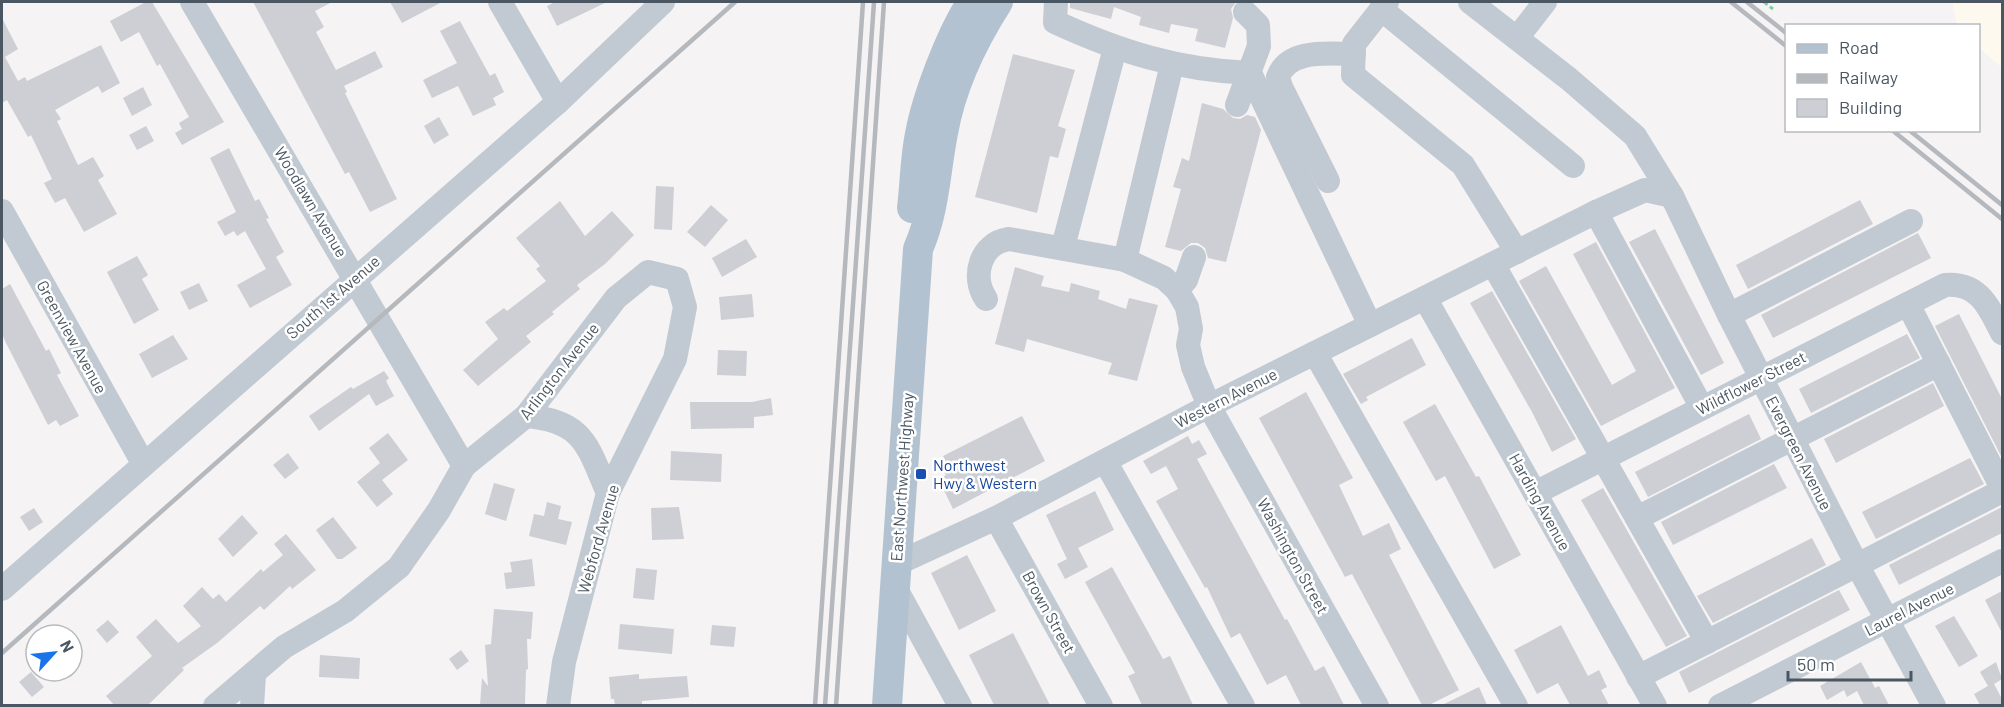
<svg xmlns="http://www.w3.org/2000/svg" width="2004" height="707" font-family="Barlow,sans-serif">
  <rect width="100%" height="100%" fill="#f5f3f3"/>
  <!-- commercial -->
  <polygon fill="#fdf9ef" points="1952,2 2002,2 2002,68 1979,48 1978,26 1957,25"/>
  <!-- building -->
  <g fill="#cdcfd5">
    <polygon points="146,2 152,2 224,122 182,145 175,133 182,129 179,123 189,117 160,64 157,66 139,32 121,42 110,21"/>
    <polygon points="253,2 332,2 315,11 324,27 316,32 336,70 375,51 383,67 344,86 347,92 345,93 397,199 370,212 349,172 345,174"/>
    <polygon points="390,2 442,2 402,23"/>
    <polygon points="555,2 607,2 557,26 547,6"/>
    <polygon points="1070,2 1236,2 1231,9 1233,18 1225,48 1195,41 1198,29 1171,24 1169,33 1139,25 1141,17 1114,7 1111,19 1070,8"/>
    <polygon points="2,18 18,49 5,57 18,81 25,77 27,81 101,45 120,83 102,93 98,86 55,110 61,119 57,121 78,165 93,157 104,176 98,180 117,214 84,232 65,198 55,203 44,183 52,179 31,135 28,137 7,100 2,103"/>
    <polygon points="460,21 490,76 495,73 504,92 493,98 496,105 473,116 458,86 432,98 423,80 457,63 440,31"/>
    <polygon points="1013,54 1075,70 1058,126 1066,129 1058,158 1050,156 1037,213 975,197"/>
    <polygon points="143,87 152,105 132,116 123,98"/>
    <polygon points="1202,103 1223,109 1233,118 1240,119 1247,115 1255,117 1261,130 1226,262 1208,258 1205,248 1198,243 1191,243 1181,251 1165,247 1181,189 1173,187 1182,158 1189,161"/>
    <polygon points="439,117 449,135 434,144 424,126"/>
    <polygon points="146,126 154,141 137,150 129,135"/>
    <polygon points="229,148 255,201 259,199 269,218 266,219 284,252 276,257 292,285 250,308 237,285 266,269 245,231 237,236 234,231 225,236 217,222 236,212 210,158"/>
    <polygon points="656,186 674,187 672,230 654,229"/>
    <polygon points="1860,200 1873,224 1748,289 1736,265"/>
    <polygon points="560,201 585,236 612,211 634,235 605,264 577,285 580,289 552,312 554,314 526,336 531,342 478,386 463,370 498,339 485,322 504,308 507,311 546,281 536,269 540,266 516,238"/>
    <polygon points="711,205 728,220 705,247 687,232"/>
    <polygon points="1655,229 1724,363 1701,375 1629,242"/>
    <polygon points="1918,233 1931,258 1773,338 1761,315"/>
    <polygon points="746,239 757,257 722,277 712,258"/>
    <polygon points="1596,242 1675,388 1601,426 1519,281 1546,266 1612,385 1636,371 1573,254"/>
    <polygon points="137,256 148,275 142,279 159,310 134,324 107,272"/>
    <polygon points="1015,267 1044,276 1041,286 1069,292 1071,283 1100,291 1098,299 1126,309 1129,298 1158,305 1137,381 1108,374 1112,363 1027,339 1024,352 995,344"/>
    <polygon points="199,283 208,301 189,310 180,292"/>
    <polygon points="10,284 46,351 49,349 61,373 57,375 79,416 60,426 56,420 48,425 5,341 2,333 2,289"/>
    <polygon points="1492,291 1576,439 1552,452 1532,412 1470,303"/>
    <polygon points="752,294 754,317 721,320 719,297"/>
    <polygon points="1959,314 2002,399 2002,458 1935,326"/>
    <polygon points="1907,334 1920,358 1811,413 1799,389"/>
    <polygon points="173,335 188,359 152,378 139,354"/>
    <polygon points="1412,338 1426,365 1366,397 1368,400 1361,404 1343,374"/>
    <polygon points="718,350 747,351 746,376 717,375"/>
    <polygon points="384,371 389,378 386,381 394,396 376,406 369,394 319,431 309,416 351,387 353,389"/>
    <polygon points="1933,383 1944,406 1836,463 1824,439"/>
    <polygon points="1306,392 1353,478 1339,485 1363,536 1389,523 1401,549 1389,555 1459,690 1429,705 1422,705 1352,574 1345,577 1259,418"/>
    <polygon points="771,398 773,415 754,417 754,428 691,429 690,402 752,402"/>
    <polygon points="1435,404 1476,477 1479,476 1521,555 1494,569 1445,476 1436,481 1403,422"/>
    <polygon points="1749,414 1761,439 1648,497 1635,472"/>
    <polygon points="1022,416 1045,461 953,509 941,484 945,482 943,477 946,475 942,468 948,465 943,456"/>
    <polygon points="388,433 408,460 382,480 393,494 377,507 357,482 380,463 369,448"/>
    <polygon points="1188,436 1192,444 1199,440 1207,454 1197,459 1285,620 1287,619 1315,671 1324,666 1344,705 1301,705 1286,675 1267,685 1240,633 1231,638 1207,587 1205,588 1156,501 1178,489 1166,466 1151,474 1143,461"/>
    <polygon points="671,451 722,454 721,482 670,480"/>
    <polygon points="288,453 299,468 285,479 273,465"/>
    <polygon points="1970,458 1984,484 1876,539 1862,512"/>
    <polygon points="1774,464 1787,488 1673,545 1661,522"/>
    <polygon points="494,483 515,489 506,521 485,514"/>
    <polygon points="1603,488 1687,636 1666,647 1581,500"/>
    <polygon points="1095,491 1114,530 1078,548 1088,567 1065,579 1057,564 1067,559 1046,515"/>
    <polygon points="547,502 561,506 558,519 572,522 566,545 529,536 534,514 544,516"/>
    <polygon points="679,507 684,539 652,540 651,508"/>
    <polygon points="2002,507 2002,533 1899,585 1889,565"/>
    <polygon points="34,508 43,522 29,531 20,517"/>
    <polygon points="242,515 258,533 233,557 218,539"/>
    <polygon points="333,517 357,548 342,559 337,559 316,530"/>
    <polygon points="286,534 316,570 292,589 290,586 264,610 260,606 217,643 182,668 184,670 148,705 114,705 106,696 152,656 136,637 156,619 178,643 201,626 183,606 202,587 213,599 219,594 226,602 261,569 263,572 283,555 274,544"/>
    <polygon points="1812,538 1826,565 1713,623 1697,596"/>
    <polygon points="967,555 996,611 959,630 931,573"/>
    <polygon points="532,559 535,586 506,589 504,573 512,572 510,562"/>
    <polygon points="1112,567 1163,659 1170,656 1193,705 1142,705 1128,676 1135,673 1085,582"/>
    <polygon points="636,568 657,570 654,600 633,598"/>
    <polygon points="1839,590 1850,610 1689,693 1679,672"/>
    <polygon points="2002,591 2002,633 1985,600"/>
    <polygon points="494,609 533,612 531,639 527,639 528,669 526,670 525,705 480,705 482,678 488,686 485,645 491,644"/>
    <polygon points="1954,616 1978,656 1959,667 1935,626"/>
    <polygon points="108,620 119,632 107,643 96,630"/>
    <polygon points="620,624 674,629 672,654 618,649"/>
    <polygon points="712,625 736,627 734,647 710,645"/>
    <polygon points="1561,625 1588,676 1599,670 1607,687 1601,690 1609,705 1570,705 1558,683 1537,694 1514,650"/>
    <polygon points="1013,633 1050,705 994,705 969,655"/>
    <polygon points="461,650 469,661 457,670 449,659"/>
    <polygon points="320,655 360,658 359,679 319,677"/>
    <polygon points="1861,662 1875,688 1879,686 1889,705 1864,705 1857,691 1847,697 1844,690 1827,700 1820,686"/>
    <polygon points="1996,662 2002,679 1994,684 2002,699 2002,705 1980,705 1974,694 1988,686 1980,672"/>
    <polygon points="31,672 44,687 32,697 19,682"/>
    <polygon points="639,674 639,679 687,676 689,697 642,701 642,705 615,705 614,699 611,699 609,677"/>
    <polygon points="1479,687 1487,705 1442,705"/>
  </g>
  <g fill="none" stroke-linecap="round" stroke-linejoin="round">
    <!-- path -->
    <polyline stroke="#7ad0a6" stroke-width="3" stroke-dasharray="4.5 3" stroke-linecap="butt" points="1764,2 1773,9"/>
    <!-- minor -->
    <g stroke="#c1cad2" stroke-width="24">
      <polyline points="192,2 464,466"/>
      <polyline points="500,2 558,102"/>
      <path d="M1056 2 1055 22C1120 52 1178 70 1250 73L1370 325"/>
      <polyline points="1387,2 1354,44 1353,75 1463,165 1517,252"/>
      <polyline points="1470,2 1569,79 1635,136 1672,196 1729,315 1855,561 1934,706"/>
      <polyline points="1381,9 1573,166"/>
      <polyline points="1517,38 1545,2"/>
      <polyline points="1237,105 1259,46 1258,25 1245,12"/>
      <path d="M1328 181 1281 87 1278 77C1289 48 1329 54 1354 54"/>
      <polyline points="2,211 143,463"/>
      <polyline points="1596,212 1702,408"/>
      <polyline points="1063,247 1115,48"/>
      <polyline points="1125,260 1172,64"/>
      <polyline points="1493,264 1707,642"/>
      <polyline points="1177,290 1186,280 1194,257"/>
      <polyline points="1425,298 1655,706"/>
      <path d="M986 299C971 277 980 243 1009 239L1125 260 1164 278 1177 290 1187 307 1191 329 1188 345 1193 367 1209 406 1377 706"/>
      <polyline points="1908,304 2002,488"/>
      <polyline points="1729,315 1911,221"/>
      <polyline points="1315,353 1516,706"/>
      <path d="M526 416C584 421 587 445 608 493"/>
      <polyline points="1105,461 1243,706"/>
      <path d="M1535 493 1945 285C1979 282 1989 307 2002 333"/>
      <polyline points="996,518 1101,706"/>
      <polyline points="1637,518 1939,364"/>
      <polyline points="896,564 996,518 1209,406 1596,212 1645,190 1672,196"/>
      <polyline points="895,587 960,706"/>
      <polyline points="2,589 558,102 663,2"/>
      <polyline points="1638,677 2002,491"/>
      <polyline points="215,706 284,647 345,611 399,567 439,510 464,466 526,416 616,298 648,272 677,279 685,307 675,359 608,493 564,662 558,706"/>
      <polyline points="252,706 254,675"/>
      <polyline points="1720,706 2002,561"/>
    </g>
    <!-- major -->
    <g stroke="#b3c2d1" stroke-width="30">
      <path d="M912 208C915 184 915 158 920 134 927 97 951 33 972 2"/>
      <path d="M887 706 918 249C935 210 935 174 943 133 951 87 973 41 998 2"/>
    </g>
    <!-- rail -->
    <g stroke="#b5b8bd" stroke-width="4.5">
      <polyline points="1731,2 1786,46"/>
      <polyline points="1747,2 1786,33"/>
      <polyline points="1892,130 2002,219"/>
      <polyline points="1909,130 2002,205"/>
      <polyline points="2,653 735,2"/>
      <polyline points="815,706 863,2"/>
      <polyline points="825,706 874,2"/>
      <polyline points="836,706 884,2"/>
    </g>
  </g>
  <!-- markers -->
  <rect fill="#1a4fb4" stroke="#fff" stroke-width="2" x="915" y="468" width="12" height="12" rx="3"/>
  <g text-anchor="middle" stroke-width="5" stroke-linejoin="round" paint-order="stroke">
    <!-- street labels -->
    <g font-size="16" fill="#4a5661" stroke="#fff">
      <text transform="translate(311 202) rotate(59)" y="6">Woodlawn Avenue</text>
      <text transform="translate(333 297) rotate(-41)" y="6">South 1st Avenue</text>
      <text transform="translate(72 337) rotate(61)" y="6">Greenview Avenue</text>
      <text transform="translate(559 371) rotate(-52)" y="6">Arlington Avenue</text>
      <text transform="translate(1751 383) rotate(-27)" y="6">Wildflower Street</text>
      <text transform="translate(1226 398) rotate(-27)" y="6">Western Avenue</text>
      <text transform="translate(1799 453) rotate(63)" y="6">Evergreen Avenue</text>
      <text transform="translate(902 477) rotate(-86)" y="6">East Northwest Highway</text>
      <text transform="translate(1540 502) rotate(61)" y="6">Harding Avenue</text>
      <text transform="translate(598 539) rotate(-74)" y="6">Webford Avenue</text>
      <text transform="translate(1293 556) rotate(61)" y="6">Washington Street</text>
      <text transform="translate(1909 609) rotate(-27)" y="6">Laurel Avenue</text>
      <text transform="translate(1049 612) rotate(61)" y="6">Brown Street</text>
    </g>
    <!-- transit labels -->
    <g font-size="16" fill="#164399" stroke="#fff" text-anchor="start">
      <text x="933" y="471">Northwest<tspan x="933" dy="18">Hwy &amp; Western</tspan></text>
    </g>
  </g>
  <!-- border -->
  <rect width="2004" height="707" fill="none" stroke="#4a5661" stroke-width="6"/>
  <!-- legend -->
  <rect x="1785" y="24" width="195" height="108" fill="#ffffff" stroke="#b7bbc0" stroke-width="1.5"/>
  <rect x="1797" y="44" width="30" height="9" fill="#b3c2d1" stroke="#b7bbc0" stroke-width="1.5"/>
  <text x="1839" y="54" font-size="18" fill="#4a5661">Road</text>
  <rect x="1797" y="74" width="30" height="9" fill="#b5b8bd" stroke="#b7bbc0" stroke-width="1.5"/>
  <text x="1839" y="84" font-size="18" fill="#4a5661">Railway</text>
  <rect x="1797" y="99" width="30" height="18" fill="#cdcfd5" stroke="#b7bbc0" stroke-width="1.5"/>
  <text x="1839" y="114" font-size="18" fill="#4a5661">Building</text>
  <!-- north arrow -->
  <g transform="translate(54 653) rotate(63)"><circle r="28" fill="#ffffff" stroke="#b7bbc0" stroke-width="1.5"/>
  <path d="M0-4.5L10 22L0 15L-10 22Z" fill="#1a73e8"/>
  <text y="-9" font-size="16" font-weight="bold" text-anchor="middle" fill="#4a5661">N</text>
  </g>
  <!-- scale -->
  <path d="M1788 671v9h123v-9" fill="none" stroke="#4a5661" stroke-width="3"/>
  <text x="1797" y="671" font-size="18" fill="#4a5661" stroke="#ffffff" stroke-width="4.5" paint-order="stroke">50 m</text>
</svg>
